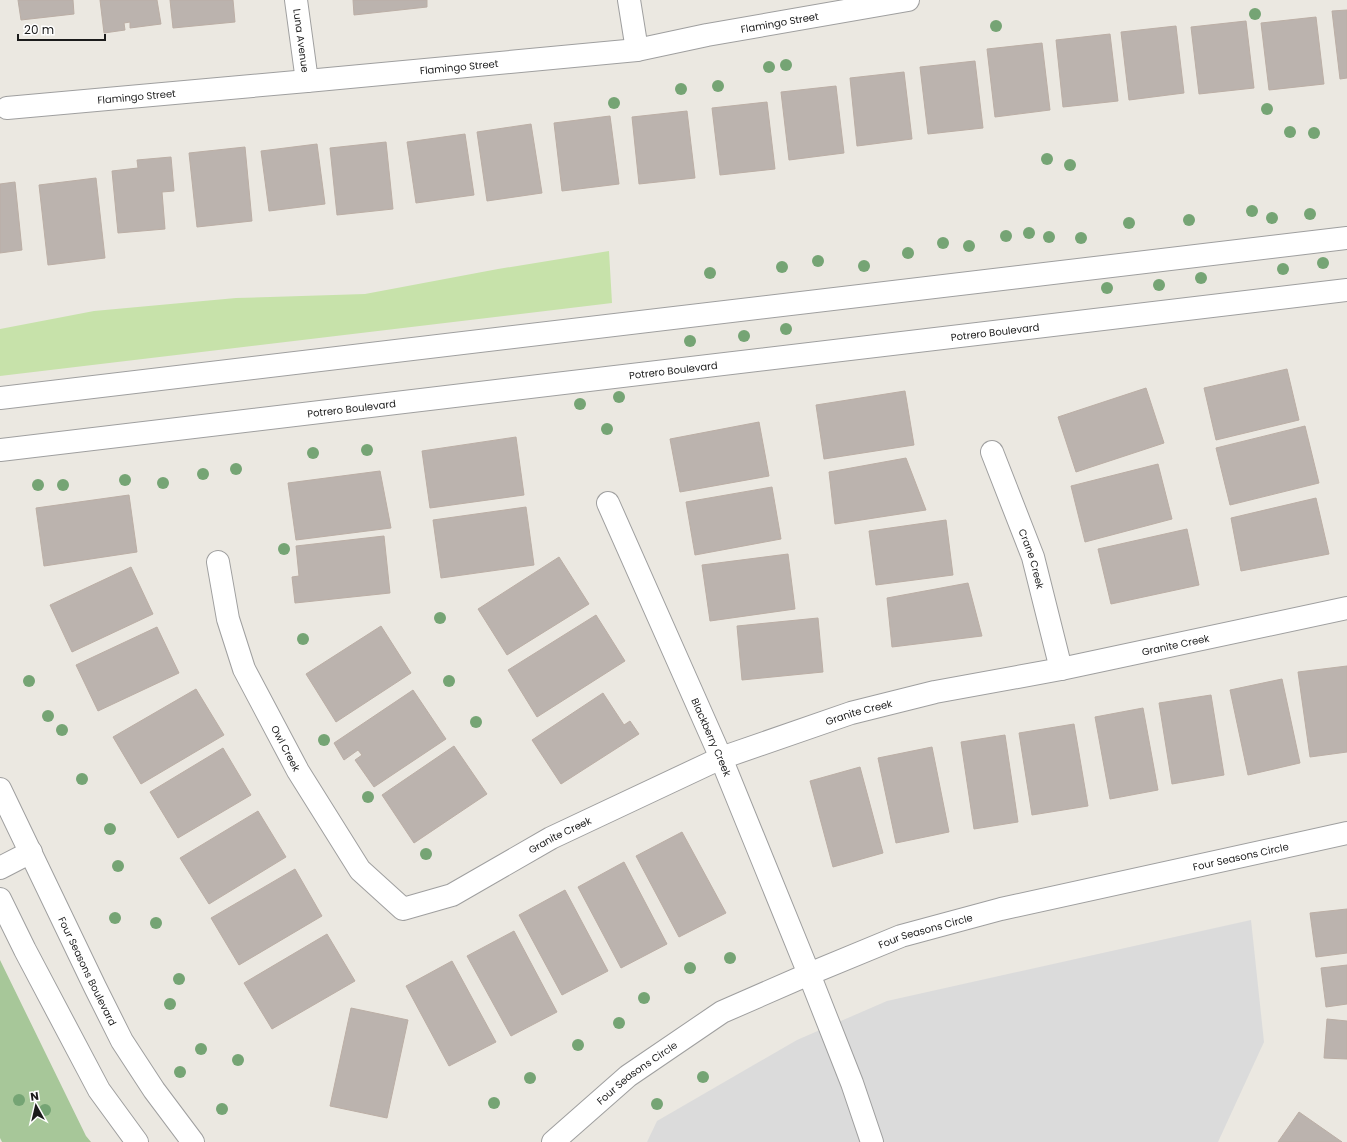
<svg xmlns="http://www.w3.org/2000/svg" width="1347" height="1142" font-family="Poppins,sans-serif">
  <rect width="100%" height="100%" fill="#ebe8e1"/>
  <!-- grass -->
  <polygon fill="#c7e2aa" points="609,251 612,303 0,376 0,329 94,311 236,298 365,294 498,269"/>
  <!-- forest -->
  <polygon fill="#a7c799" points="0,960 86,1136 91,1142 2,1142 0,1138"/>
  <!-- parking -->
  <polygon fill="#dbdbdb" points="1251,920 1264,1042 1218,1142 647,1142 657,1121 797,1040 887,1001"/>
  <!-- building -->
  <g fill="#bbb3ae" stroke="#bbaea5">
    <polygon points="18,0 73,0 74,14 21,20"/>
    <polygon points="100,0 157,0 161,24 130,28 130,22 124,23 125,30 104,33"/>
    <polygon points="170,0 233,0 235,22 173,28"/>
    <polygon points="353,0 427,0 427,7 354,15"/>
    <polygon points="1347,10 1347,78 1340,79 1332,11"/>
    <polygon points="1316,17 1324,84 1269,90 1261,23"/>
    <polygon points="1246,21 1254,88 1199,94 1191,27"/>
    <polygon points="1176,26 1184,93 1129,100 1121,32"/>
    <polygon points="1110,34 1118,101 1063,107 1056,40"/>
    <polygon points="1042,43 1050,110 995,117 987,49"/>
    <polygon points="975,61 983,128 928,134 920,67"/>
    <polygon points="904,72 912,139 857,146 850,78"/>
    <polygon points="836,86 844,153 789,160 781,92"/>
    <polygon points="767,102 775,169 720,175 712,108"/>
    <polygon points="687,111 695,178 639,184 632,117"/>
    <polygon points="610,116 619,184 562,191 554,123"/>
    <polygon points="531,124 542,193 487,201 477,132"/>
    <polygon points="465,134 474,195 416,203 407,142"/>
    <polygon points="386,142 393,209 337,215 330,148"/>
    <polygon points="317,144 325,204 269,211 261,151"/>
    <polygon points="245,147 252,221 197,227 189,153"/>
    <polygon points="171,157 174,191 162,192 165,229 118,233 112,171 138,168 137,160"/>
    <polygon points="96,178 105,258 48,265 39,185"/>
    <polygon points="15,182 22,250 0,253 0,184"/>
    <polygon points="1287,369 1299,420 1216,440 1204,388"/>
    <polygon points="1146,388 1164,443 1076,472 1058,417"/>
    <polygon points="905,391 914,445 824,459 816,405"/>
    <polygon points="759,422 769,476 680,492 670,439"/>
    <polygon points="1305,426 1319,483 1230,505 1216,448"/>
    <polygon points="516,437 524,495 430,508 422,451"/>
    <polygon points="906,458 926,510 835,524 829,472"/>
    <polygon points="1158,464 1172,519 1085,542 1071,486"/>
    <polygon points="380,471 391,528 296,540 288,483"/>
    <polygon points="772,487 781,539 695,555 686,502"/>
    <polygon points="129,495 137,552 44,566 36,508"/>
    <polygon points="1316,498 1329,554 1241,571 1231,518"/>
    <polygon points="526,507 534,565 441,578 433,520"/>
    <polygon points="946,520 953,575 876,585 869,531"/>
    <polygon points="1187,529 1199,585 1111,604 1098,549"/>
    <polygon points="384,536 390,593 295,603 292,577 299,576 296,546"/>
    <polygon points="788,554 795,609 710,621 702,565"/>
    <polygon points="559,557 589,604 507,655 478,609"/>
    <polygon points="131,567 153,614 72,652 50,605"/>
    <polygon points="968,583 982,636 892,647 887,598"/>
    <polygon points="596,615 625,661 537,717 508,670"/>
    <polygon points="818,618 823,672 742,680 737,626"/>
    <polygon points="381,626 411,673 336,722 306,674"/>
    <polygon points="157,627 179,673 98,711 76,665"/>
    <polygon points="1347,666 1347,752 1310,757 1298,672"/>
    <polygon points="1282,679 1300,763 1248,775 1230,690"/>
    <polygon points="196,689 224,735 141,784 113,737"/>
    <polygon points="413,690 446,739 374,787 355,760 362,755 358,750 344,760 334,743"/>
    <polygon points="603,693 624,725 630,721 639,734 561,784 532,740"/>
    <polygon points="1211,695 1224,775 1172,784 1159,703"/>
    <polygon points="1143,708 1158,790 1110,799 1095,717"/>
    <polygon points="1074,724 1088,806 1032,815 1019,733"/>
    <polygon points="1005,735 1018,822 974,829 961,742"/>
    <polygon points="454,746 487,794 414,843 382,795"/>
    <polygon points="932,747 949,832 896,843 878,758"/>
    <polygon points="223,748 251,795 178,838 150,792"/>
    <polygon points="860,767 883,853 833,867 810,781"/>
    <polygon points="258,811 286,857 209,904 180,858"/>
    <polygon points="682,832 726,913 679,937 636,856"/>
    <polygon points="624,862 667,944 621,968 578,887"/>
    <polygon points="295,869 322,916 239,965 211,918"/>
    <polygon points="565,890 608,971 562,995 519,915"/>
    <polygon points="1347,909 1347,953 1316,957 1310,913"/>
    <polygon points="514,931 557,1012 511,1036 467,956"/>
    <polygon points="327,934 355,981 272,1029 244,983"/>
    <polygon points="452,961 496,1042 449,1066 406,986"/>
    <polygon points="1347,965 1347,1004 1326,1007 1321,968"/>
    <polygon points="351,1008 408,1020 387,1118 330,1106"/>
    <polygon points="1327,1019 1347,1021 1347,1059 1324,1058"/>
    <polygon points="1299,1112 1342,1142 1278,1142"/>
  </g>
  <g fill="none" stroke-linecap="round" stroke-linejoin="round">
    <!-- minor casing -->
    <g stroke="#9f9f9f" stroke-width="24">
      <g id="minor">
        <path id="s1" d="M296 0 307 81"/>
        <polyline points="629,0 637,50"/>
        <path id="s2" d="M7 108 307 81 637 50 707 35 908 0"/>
        <path id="s3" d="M992 452 1033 557 1061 669"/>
        <path id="s4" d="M608 503 721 758 809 974 852 1083 872 1142"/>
        <path id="s5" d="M218 562 228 619 244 669 298 771 360 870 403 909 452 895 551 838 721 758 851 713 935 692 1061 669 1347 608"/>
        <path id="s6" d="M0 789 95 987 122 1041 154 1090 193 1142"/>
        <polyline points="0,868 31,852"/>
        <polyline points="0,899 25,950 99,1090 137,1142"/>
        <path id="s7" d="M553 1142 628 1076 722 1012 809 974 901 936 1001 909 1347 833"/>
      </g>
    </g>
    <!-- tertiary casing -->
    <g stroke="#9f9f9f" stroke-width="24">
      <g id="tertiary">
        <polyline points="0,398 1347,238"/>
        <path id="s8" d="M0 450 1347 290"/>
      </g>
    </g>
    <!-- minor -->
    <use href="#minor" stroke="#fff" stroke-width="22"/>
    <!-- tertiary -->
    <use href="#tertiary" stroke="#fff" stroke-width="22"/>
  </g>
  <!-- trees -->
  <g fill="#75a474">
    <circle cx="1255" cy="14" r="6"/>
    <circle cx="996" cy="26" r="6"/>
    <circle cx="786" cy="65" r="6"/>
    <circle cx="769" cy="67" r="6"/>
    <circle cx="718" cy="86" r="6"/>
    <circle cx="681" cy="89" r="6"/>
    <circle cx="614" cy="103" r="6"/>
    <circle cx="1267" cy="109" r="6"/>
    <circle cx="1290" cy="132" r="6"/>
    <circle cx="1314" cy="133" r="6"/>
    <circle cx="1047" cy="159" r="6"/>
    <circle cx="1070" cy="165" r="6"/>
    <circle cx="1252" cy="211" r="6"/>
    <circle cx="1310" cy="214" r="6"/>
    <circle cx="1272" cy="218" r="6"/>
    <circle cx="1189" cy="220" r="6"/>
    <circle cx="1129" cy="223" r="6"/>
    <circle cx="1029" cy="233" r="6"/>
    <circle cx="1006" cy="236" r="6"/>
    <circle cx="1049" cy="237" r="6"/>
    <circle cx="1081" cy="238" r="6"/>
    <circle cx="943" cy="243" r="6"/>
    <circle cx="969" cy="246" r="6"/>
    <circle cx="908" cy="253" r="6"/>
    <circle cx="818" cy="261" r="6"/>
    <circle cx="1323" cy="263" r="6"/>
    <circle cx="864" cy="266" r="6"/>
    <circle cx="782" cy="267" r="6"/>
    <circle cx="1283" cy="269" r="6"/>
    <circle cx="710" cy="273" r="6"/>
    <circle cx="1201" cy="278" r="6"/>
    <circle cx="1159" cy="285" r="6"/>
    <circle cx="1107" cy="288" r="6"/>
    <circle cx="786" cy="329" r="6"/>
    <circle cx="744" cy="336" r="6"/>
    <circle cx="690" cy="341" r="6"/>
    <circle cx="619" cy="397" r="6"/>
    <circle cx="580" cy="404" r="6"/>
    <circle cx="607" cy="429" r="6"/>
    <circle cx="367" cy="450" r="6"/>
    <circle cx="313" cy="453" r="6"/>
    <circle cx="236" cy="469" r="6"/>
    <circle cx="203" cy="474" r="6"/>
    <circle cx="125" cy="480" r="6"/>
    <circle cx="163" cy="483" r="6"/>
    <circle cx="38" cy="485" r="6"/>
    <circle cx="63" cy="485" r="6"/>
    <circle cx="284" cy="549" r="6"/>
    <circle cx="440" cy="618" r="6"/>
    <circle cx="303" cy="639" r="6"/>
    <circle cx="29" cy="681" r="6"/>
    <circle cx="449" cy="681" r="6"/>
    <circle cx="48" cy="716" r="6"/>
    <circle cx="476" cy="722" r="6"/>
    <circle cx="62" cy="730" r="6"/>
    <circle cx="324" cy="740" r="6"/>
    <circle cx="82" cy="779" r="6"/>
    <circle cx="368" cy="797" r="6"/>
    <circle cx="110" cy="829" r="6"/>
    <circle cx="426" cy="854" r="6"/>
    <circle cx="118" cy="866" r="6"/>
    <circle cx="115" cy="918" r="6"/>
    <circle cx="156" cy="923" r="6"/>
    <circle cx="730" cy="958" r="6"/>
    <circle cx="690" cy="968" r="6"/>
    <circle cx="179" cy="979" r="6"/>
    <circle cx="644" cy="998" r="6"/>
    <circle cx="170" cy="1004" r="6"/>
    <circle cx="619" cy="1023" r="6"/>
    <circle cx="578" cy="1045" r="6"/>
    <circle cx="201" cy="1049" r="6"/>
    <circle cx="238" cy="1060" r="6"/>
    <circle cx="180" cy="1072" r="6"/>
    <circle cx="703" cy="1077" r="6"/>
    <circle cx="530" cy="1078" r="6"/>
    <circle cx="19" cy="1100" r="6"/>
    <circle cx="494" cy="1103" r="6"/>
    <circle cx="657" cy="1104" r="6"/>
    <circle cx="222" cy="1109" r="6"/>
    <circle cx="45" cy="1110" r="6"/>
  </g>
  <g text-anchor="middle" stroke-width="3.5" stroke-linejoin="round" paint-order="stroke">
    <!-- street labels -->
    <g font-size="10" fill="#1b1b1b" stroke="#fff">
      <text dy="4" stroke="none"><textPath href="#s2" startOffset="778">Flamingo Street</textPath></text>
      <text dy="4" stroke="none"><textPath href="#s1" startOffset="41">Luna Avenue</textPath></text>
      <text dy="4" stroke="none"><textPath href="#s2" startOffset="454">Flamingo Street</textPath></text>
      <text dy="4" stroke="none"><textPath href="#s2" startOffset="130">Flamingo Street</textPath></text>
      <text dy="4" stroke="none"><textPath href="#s8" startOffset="1002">Potrero Boulevard</textPath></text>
      <text dy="4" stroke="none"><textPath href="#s8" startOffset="678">Potrero Boulevard</textPath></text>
      <text dy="4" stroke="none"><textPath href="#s8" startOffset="354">Potrero Boulevard</textPath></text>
      <text dy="4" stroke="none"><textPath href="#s3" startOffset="114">Crane Creek</textPath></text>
      <text dy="4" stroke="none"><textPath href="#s5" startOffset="1223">Granite Creek</textPath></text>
      <text dy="4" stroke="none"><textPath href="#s5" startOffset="899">Granite Creek</textPath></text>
      <text dy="4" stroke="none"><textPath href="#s4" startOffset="256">Blackberry Creek</textPath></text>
      <text dy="4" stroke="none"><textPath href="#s5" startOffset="200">Owl Creek</textPath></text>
      <text dy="4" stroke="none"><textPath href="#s5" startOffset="575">Granite Creek</textPath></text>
      <text dy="4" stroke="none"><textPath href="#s7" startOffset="757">Four Seasons Circle</textPath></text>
      <text dy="4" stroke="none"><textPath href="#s7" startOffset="433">Four Seasons Circle</textPath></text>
      <text dy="4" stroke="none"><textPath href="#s6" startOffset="202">Four Seasons Boulevard</textPath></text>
      <text dy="4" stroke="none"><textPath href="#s7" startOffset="109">Four Seasons Circle</textPath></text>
    </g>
  </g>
  <!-- north arrow -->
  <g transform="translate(36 1106) rotate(352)" stroke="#ffffff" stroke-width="3" paint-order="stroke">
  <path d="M0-3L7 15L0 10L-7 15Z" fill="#1b1b1b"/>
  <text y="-6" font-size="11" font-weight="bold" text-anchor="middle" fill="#1b1b1b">N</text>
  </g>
  <!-- scale -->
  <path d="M18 34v6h87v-6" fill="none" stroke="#1b1b1b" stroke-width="2"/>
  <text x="24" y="34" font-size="12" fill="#1b1b1b" stroke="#ffffff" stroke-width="3" paint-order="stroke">20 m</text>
</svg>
